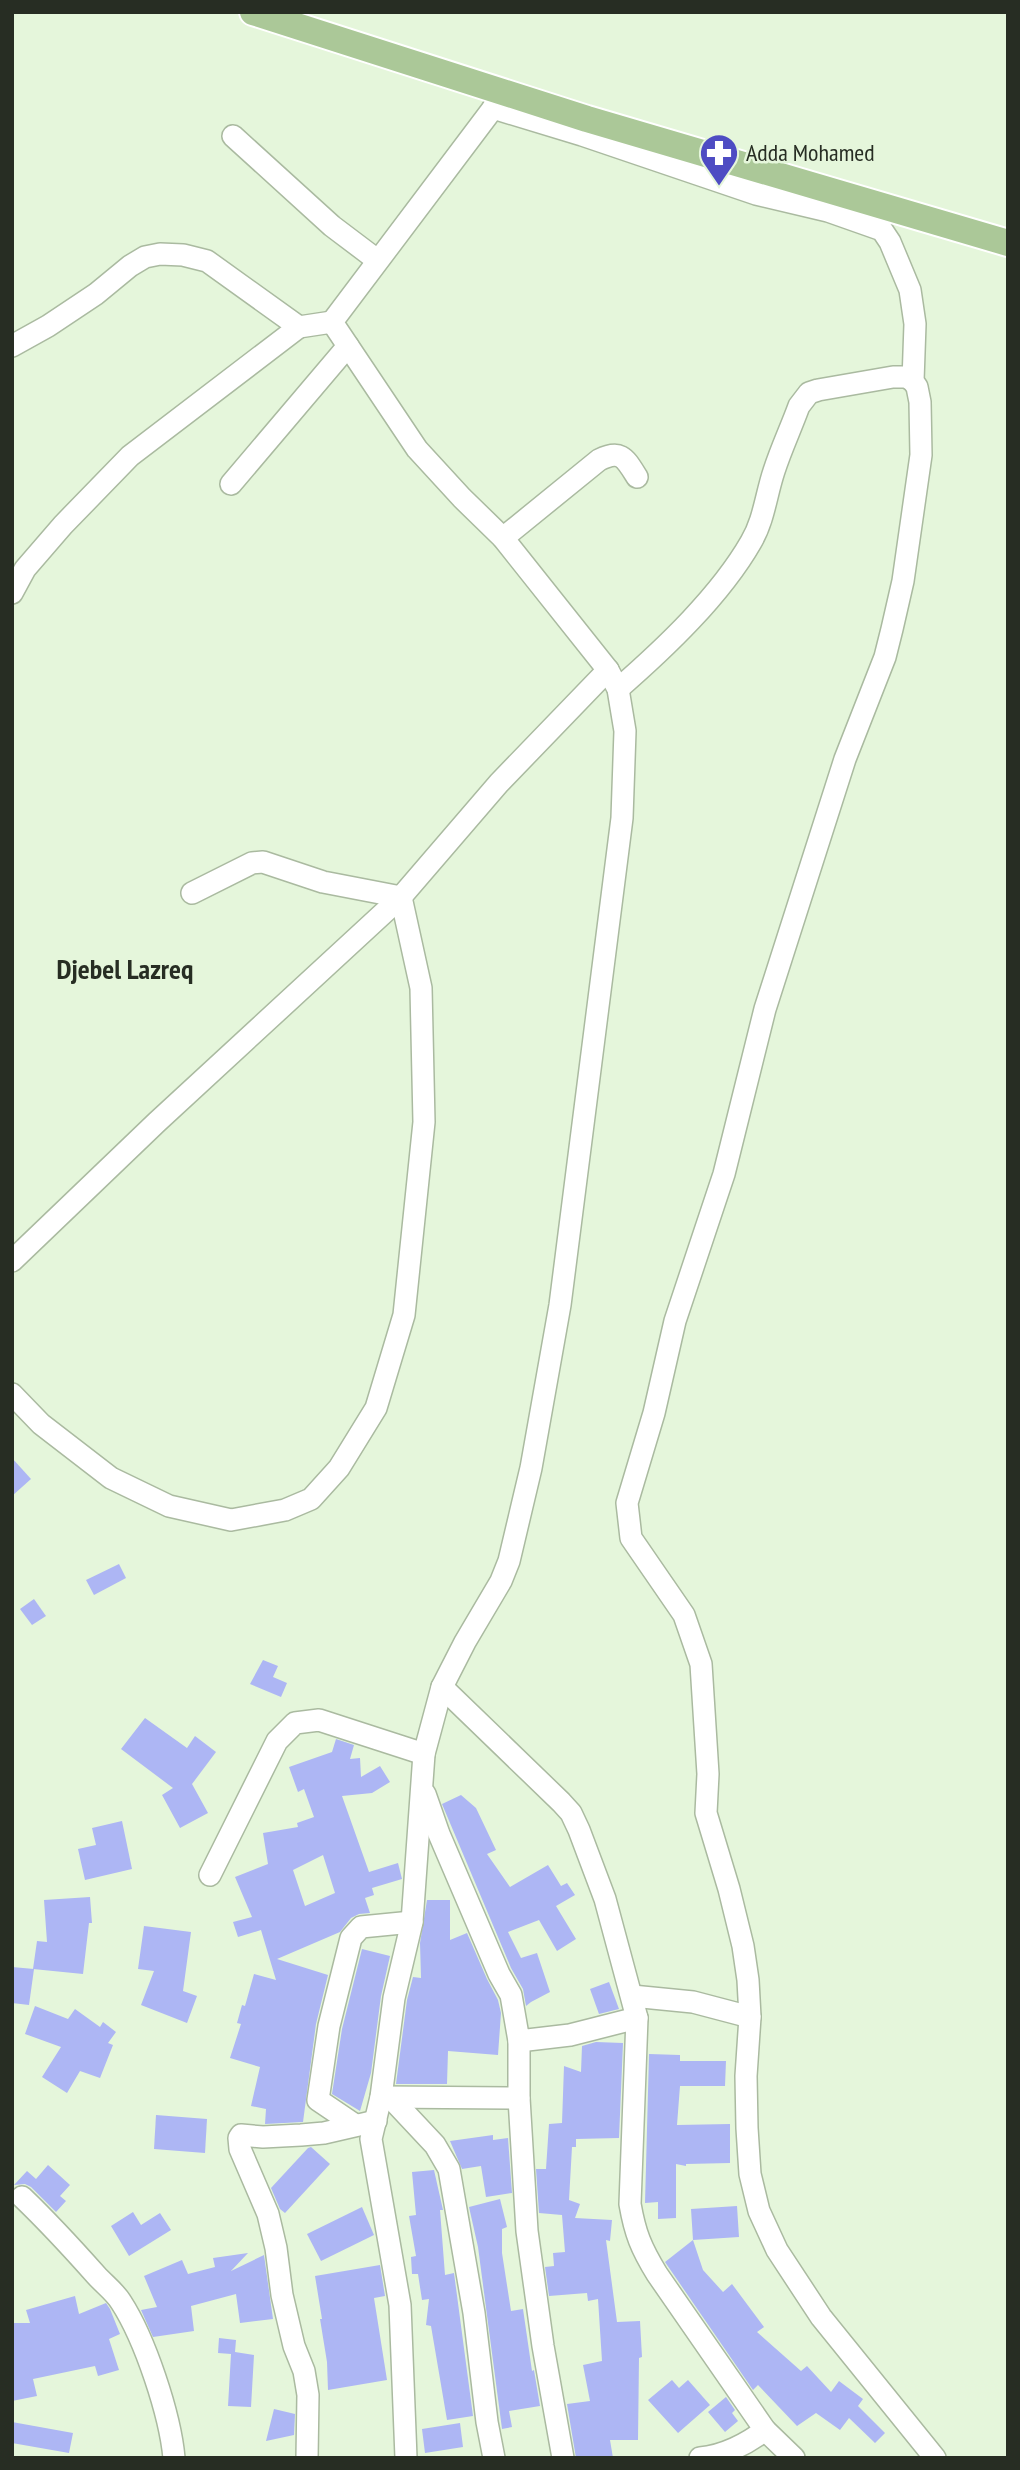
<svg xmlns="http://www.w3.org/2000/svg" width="1020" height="2470" font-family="'PT Sans Narrow',sans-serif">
  <rect width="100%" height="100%" fill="#e5f6db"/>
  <!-- building -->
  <g fill="#adb6f4" fill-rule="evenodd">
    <polygon points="12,1458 31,1479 12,1496"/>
    <polygon points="119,1564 126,1578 94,1595 86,1580"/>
    <polygon points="34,1599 46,1616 32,1625 20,1609"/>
    <polygon points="263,1660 278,1666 273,1677 287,1683 281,1697 250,1684"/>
    <polygon points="145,1718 187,1748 195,1736 216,1752 192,1784 208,1813 180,1828 162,1795 173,1788 121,1749"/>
    <path d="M336 1739 354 1745 350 1759 360 1758 361 1777 380 1766 390 1782 372 1793 342 1796 369 1872 398 1863 402 1879 372 1888 374 1895 365 1898 370 1913 359 1914 351 1918 340 1932 277 1959 328 1975 316 2024 303 2122 265 2124 266 2109 251 2106 260 2067 230 2058 241 2024 237 2023 242 2005 245 2006 254 1974 276 1980 261 1930 238 1937 233 1922 252 1917 235 1877 268 1864 263 1833 298 1827 297 1823 314 1817 304 1789 298 1792 289 1767 332 1752ZM323 1855 335 1893 305 1906 293 1870Z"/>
    <polygon points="461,1795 476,1808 496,1850 487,1854 510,1887 548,1865 561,1886 567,1883 575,1895 556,1906 576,1939 557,1951 539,1920 508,1932 521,1958 537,1953 550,1992 531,2002 526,2006 523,1989 511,1968 442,1804"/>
    <polygon points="122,1821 132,1869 85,1880 78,1849 96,1845 92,1828"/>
    <polygon points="90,1897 92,1923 89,1923 83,1974 33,1969 37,1941 47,1942 44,1900"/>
    <polygon points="427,1900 450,1900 450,1940 467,1933 487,1979 498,2000 501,2013 498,2055 448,2051 447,2084 396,2084 407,2000 413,1977 421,1978 420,1943"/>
    <polygon points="144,1926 191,1932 183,1991 197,1996 187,2023 141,2005 154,1971 138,1969"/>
    <polygon points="362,1949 390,1956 381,1996 371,2073 360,2111 332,2094 342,2029"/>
    <polygon points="12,1967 34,1969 29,2005 12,2003"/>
    <polygon points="609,1982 619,2009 599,2014 590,1989"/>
    <polygon points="35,2006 68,2019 75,2009 100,2027 103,2022 116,2032 108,2043 113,2045 100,2078 80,2071 67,2093 42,2077 61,2047 25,2034"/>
    <polygon points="596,2042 623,2043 619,2138 576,2139 576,2147 572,2147 569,2200 580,2204 575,2218 612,2220 610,2241 606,2240 617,2322 640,2321 642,2357 639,2358 638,2440 610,2440 613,2458 576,2458 567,2404 590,2401 583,2365 602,2361 598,2299 588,2301 587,2293 549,2296 545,2267 554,2266 553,2253 565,2252 562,2215 539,2213 536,2169 546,2169 549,2124 562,2123 564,2066 581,2072 582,2046"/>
    <polygon points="649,2054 680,2055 680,2061 726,2061 725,2086 680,2086 677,2125 730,2124 730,2163 686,2164 686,2166 676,2164 676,2218 658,2219 658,2202 645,2203"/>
    <polygon points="156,2115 207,2119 205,2153 154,2149"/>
    <polygon points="493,2135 493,2140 508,2138 512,2193 486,2197 481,2166 462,2169 450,2141"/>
    <polygon points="311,2147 330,2164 285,2213 280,2209 271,2188 308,2148"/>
    <polygon points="48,2165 70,2185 60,2196 66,2201 56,2212 31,2187 25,2184 14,2185 27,2171 36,2179"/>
    <polygon points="434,2170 443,2210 440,2210 445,2275 454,2273 473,2416 447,2420 431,2326 426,2325 429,2299 422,2300 418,2274 412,2274 411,2257 416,2256 409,2216 416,2215 412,2172"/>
    <polygon points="500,2199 507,2227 502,2229 502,2253 511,2311 523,2309 532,2371 534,2370 540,2406 509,2411 512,2427 502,2429 478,2247 469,2207"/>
    <polygon points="737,2206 739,2237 693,2240 703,2270 723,2292 732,2284 764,2327 757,2332 801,2371 807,2366 831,2392 839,2381 863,2399 858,2406 885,2433 875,2443 849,2418 840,2430 816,2413 797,2426 758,2385 753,2390 665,2262 693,2240 691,2209"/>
    <polygon points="362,2207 374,2235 321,2261 307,2234"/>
    <polygon points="133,2212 141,2225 160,2213 171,2230 129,2256 111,2226"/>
    <polygon points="248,2253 231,2271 264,2255 273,2319 240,2323 236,2294 191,2306 194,2331 153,2337 141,2310 157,2307 144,2276 182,2260 188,2274 215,2267 213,2258"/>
    <polygon points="380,2265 385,2296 374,2298 387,2380 328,2390 327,2362 320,2319 322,2319 315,2276"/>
    <polygon points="75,2296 79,2314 106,2303 110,2309 120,2334 109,2339 119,2370 98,2376 95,2366 33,2379 37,2396 12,2401 12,2323 30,2323 26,2310"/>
    <polygon points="219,2338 236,2340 235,2352 254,2355 251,2407 228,2406 231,2354 218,2353"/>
    <polygon points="672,2380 679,2388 688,2380 710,2405 678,2433 648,2400"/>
    <polygon points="726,2397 735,2410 732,2413 738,2421 725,2432 708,2412"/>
    <polygon points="274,2409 295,2414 294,2435 266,2441"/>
    <polygon points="12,2422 73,2433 69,2453 12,2443"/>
    <polygon points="460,2423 463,2447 425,2453 422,2429"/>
  </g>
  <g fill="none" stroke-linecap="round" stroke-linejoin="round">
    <!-- minor casing -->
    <g stroke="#aabaa0" stroke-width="24">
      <g id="minor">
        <polyline points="493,108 582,135 756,194 828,211 882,230 890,242 910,290 915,324 913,381 917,387 920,402 921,455 903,581 892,629 885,657 845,759 765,1009 724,1174 675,1321 654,1413 627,1503 631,1538 684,1615 701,1664 708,1774 706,1813 729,1889 743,1946 748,1980 750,2017 746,2076 747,2128 750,2174 759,2211 777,2250 821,2317 935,2458"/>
        <polyline points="233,136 332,226 377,260"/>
        <polyline points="12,346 48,326 96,294 130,266 145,257 160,254 183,255 207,261 299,327 332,322"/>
        <polyline points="231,484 348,346"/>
        <path d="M503 538 599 460C621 449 625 458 637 477"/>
        <polyline points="12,593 25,569 63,525 130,456 299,327"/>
        <path d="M618 689C665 648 720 596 751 542 764 520 766 495 774 471 781 449 791 428 799 406L809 393 818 390 893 377H906L913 381"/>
        <polyline points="12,1261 157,1122 401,897 499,783 608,670"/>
        <polyline points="12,1394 41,1424 111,1478 169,1506 231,1520 285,1510 311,1499 339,1468 376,1408 404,1315 424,1122 421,988 401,897 323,882 263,862 252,863 192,893"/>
        <path d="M442 1687 561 1802 571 1813 579 1830 605 1899 637 2018 630 2204C635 2233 641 2248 657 2274L765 2430 794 2458"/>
        <polyline points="425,1794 439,1834 499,1974 511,1995 519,2041 570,2035 637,2018"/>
        <polyline points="210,1875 277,1741 295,1723 319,1720 424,1754"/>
        <polyline points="632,1996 693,2002 750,2017"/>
        <polyline points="519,2041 519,2098 527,2231 543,2346 563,2458"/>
        <polyline points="381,2097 519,2098"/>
        <polyline points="390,2097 435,2145 449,2169 474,2313 487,2422 494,2458"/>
        <polyline points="355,2125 318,2100 329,2026 351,1938 361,1927 412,1922"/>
        <path d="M22 2197C48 2222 72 2248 96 2275 104 2284 115 2292 121 2302 145 2339 170 2414 174 2458"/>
        <polyline points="307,2458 308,2395 304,2371 294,2346 282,2295 276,2248 268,2214 240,2149 239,2138 241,2135 263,2137 301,2135 324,2133 376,2121"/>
        <polyline points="406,2458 400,2305 371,2139 381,2097 394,1998 412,1922 424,1754 442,1687 465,1642 501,1581 509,1561 531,1468 560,1305 622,818 625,731 618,689 608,670 503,538 462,498 417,449 332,322 500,99"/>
        <path d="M700 2458C723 2456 747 2444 765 2430"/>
      </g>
    </g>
    <!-- major casing -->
    <g stroke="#fff" stroke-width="30">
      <polyline id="major" points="253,12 587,119 1008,243"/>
    </g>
    <!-- minor -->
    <use href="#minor" stroke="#fff" stroke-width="21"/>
    <!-- major -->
    <use href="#major" stroke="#abc898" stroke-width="26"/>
  </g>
  <!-- icons -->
  <defs>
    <g id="pharmacy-pin" transform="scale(2.0125)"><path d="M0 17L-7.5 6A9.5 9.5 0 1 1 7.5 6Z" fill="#4e4cc3" stroke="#e5f6db"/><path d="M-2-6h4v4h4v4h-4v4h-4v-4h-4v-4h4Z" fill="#fff"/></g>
  </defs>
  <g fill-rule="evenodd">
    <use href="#pharmacy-pin" x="719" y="153"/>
  </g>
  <g text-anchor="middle" stroke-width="5" stroke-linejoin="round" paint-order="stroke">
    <!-- poi labels -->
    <g font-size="24" fill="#272d23" stroke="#e5f6db" text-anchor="start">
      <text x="746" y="161">Adda Mohamed</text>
    </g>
    <!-- quarter labels -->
    <g font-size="28" font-weight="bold" fill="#272d23" stroke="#e5f6db">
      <text x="125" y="979">Djebel Lazreq</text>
    </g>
  </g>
  <!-- border -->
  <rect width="1020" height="2470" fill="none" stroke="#272d23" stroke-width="28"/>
</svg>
